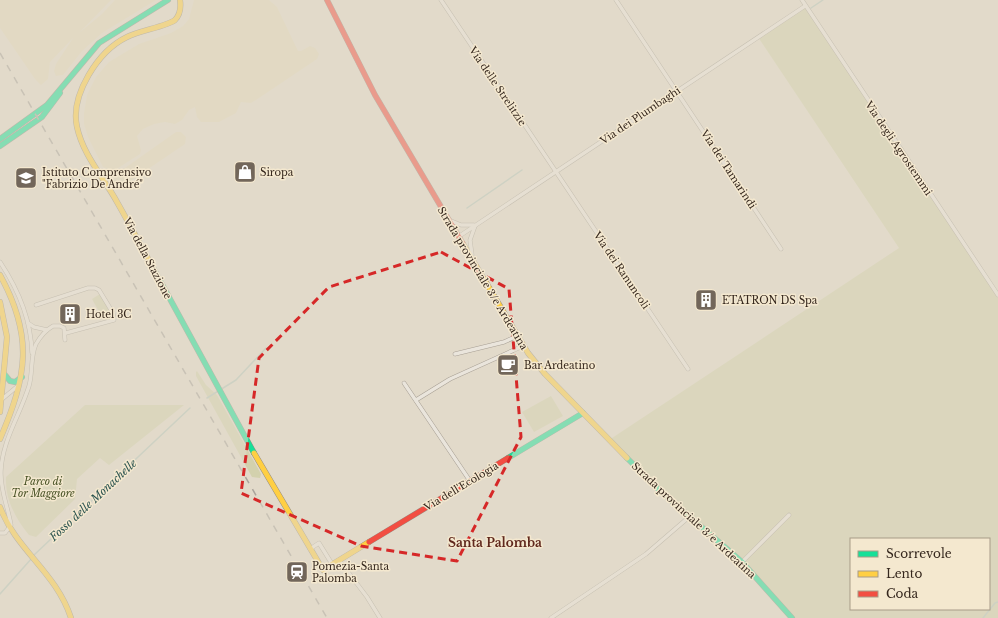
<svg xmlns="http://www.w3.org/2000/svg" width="998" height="618" font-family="'Libre Baskerville',serif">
  <rect width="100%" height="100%" fill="#e2daca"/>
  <!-- farmland -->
  <g fill="#e2d8bb">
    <polygon points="0,0 111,0 79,33 102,14 115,0 156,0 102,33 82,51 63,75 56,76 54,71 56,64 73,38 50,62 48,79 41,85 35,79 0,28"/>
    <polygon points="194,0 269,0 277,7 298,51 301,51 310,46 315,48 319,54 317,59 259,98 251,103 241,102 236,113 219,122 201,122 197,117 195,107 189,110 182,120 175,124 165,122 154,124 143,129 137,136 141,150 140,154 115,170 108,169 103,167 88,137 84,124 84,113 87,95 96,77 109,62 139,44 171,33 183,26 189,19"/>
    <polygon points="176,132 181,132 186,137 185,144 120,188 116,186 113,181 115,175"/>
  </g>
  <!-- green -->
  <g fill="#d3d1ad" fill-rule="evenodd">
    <path d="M805 6 998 295V618H792L759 580 689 517 609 440 899 248 758 37ZM851 539H989V609H851Z"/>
    <polygon points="100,294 111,314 103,319 92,299"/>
    <polygon points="197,371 206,385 217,395 261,474 260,478 252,477 196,376 196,372"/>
    <polygon points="551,396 563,416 534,432 522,412"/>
    <path d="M85 405H184L109 465 100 458 77 479 75 499 36 537 29 535C16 519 5 500 6 477Z"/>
  </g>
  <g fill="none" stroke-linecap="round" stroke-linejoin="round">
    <!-- stream -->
    <g stroke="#b6c6bb" stroke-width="1.5">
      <polyline points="811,8 823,0"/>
      <polyline points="467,208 522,170"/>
      <polyline points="207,398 236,380 266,348"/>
      <polyline points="34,555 190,408"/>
      <polyline points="0,594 32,558"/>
      <polyline points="983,618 995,603 998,602"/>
    </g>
    <!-- street casing -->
    <g stroke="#a79f94" stroke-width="4.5">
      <g id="street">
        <polyline points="441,0 688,369"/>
        <polyline points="616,0 781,249"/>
        <polyline points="802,0 998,295"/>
        <polyline points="449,220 461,225 474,225"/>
        <polyline points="458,237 805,6"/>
        <polyline points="472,255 470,240 475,226"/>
        <path d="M0 262C18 289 31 320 32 353"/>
        <polyline points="36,305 88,288 95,288 99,290 113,313 114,320 66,333"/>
        <polyline points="28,323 34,327 47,330"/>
        <polyline points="455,354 504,342 517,336"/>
        <polyline points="404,383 470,481"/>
        <polyline points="1,400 19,385"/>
        <polyline points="416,400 450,379 523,346"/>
        <path d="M0 533H5L11 525C8 507 0 490 1 471 2 441 20 415 29 386 33 373 30 357 36 344 40 337 46 330 53 326H60L64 328 65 340"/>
        <polyline points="310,549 319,543 332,564"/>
        <polyline points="339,560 367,597 380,618"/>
        <polyline points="742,562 789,515"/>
        <polyline points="551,618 646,554 689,517"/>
      </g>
    </g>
    <!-- fast casing -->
    <g stroke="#968e84" stroke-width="6">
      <g id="fast">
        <polyline points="0,139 47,105 99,43 168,0"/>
        <polyline points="0,146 42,117 60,93"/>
        <polyline points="152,266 254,453"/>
        <polyline points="5,375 10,381 15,382 22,377"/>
        <polyline points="508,458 583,413"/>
        <polyline points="627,458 659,490 742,562 792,618"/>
      </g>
    </g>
    <!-- slow casing -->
    <g stroke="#968e84" stroke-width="6">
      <g id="slow">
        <polyline points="463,244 528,353 545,374 627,458"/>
        <path d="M152 266C140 244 129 223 117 202 104 178 83 155 77 127 70 95 98 51 127 37 138 31 168 26 175 20 181 14 181 7 180 0"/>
        <path d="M0 275C34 337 27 376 0 439"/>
        <polyline points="0,302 7,337 0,412"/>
        <polyline points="254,453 323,570 369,542"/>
        <path d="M0 507C16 550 56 572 71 618"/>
      </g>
    </g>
    <!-- jam casing -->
    <g stroke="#968e84" stroke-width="6">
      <g id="jam">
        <polyline points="327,0 375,95 463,244"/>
        <polyline points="369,542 508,458"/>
      </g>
    </g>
    <!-- street -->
    <use href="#street" stroke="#eae5dc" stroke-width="3.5"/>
    <!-- fast -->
    <use href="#fast" stroke="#16e098" stroke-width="5"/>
    <!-- slow -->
    <use href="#slow" stroke="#ffcf43" stroke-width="5"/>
    <!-- jam -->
    <use href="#jam" stroke="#f24e42" stroke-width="5"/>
    <!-- rail -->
    <polyline stroke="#aaa49c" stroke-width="1.5" stroke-dasharray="7 7" stroke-linecap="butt" points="0,53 327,618"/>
  </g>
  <!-- marked area -->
  <path d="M0 0H998V618H0ZM441 252 509 289 521 437 457 561 361 546 241 493 259 358 329 287Z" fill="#e2daca" fill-opacity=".55" fill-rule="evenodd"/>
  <path fill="none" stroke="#d62828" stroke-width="3" stroke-dasharray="8 5" stroke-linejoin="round" d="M441 252 509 289 521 437 457 561 361 546 241 493 259 358 329 287Z"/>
  <!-- icons -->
  <defs>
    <g id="shop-square" transform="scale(1.15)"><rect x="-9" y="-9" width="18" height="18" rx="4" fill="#72665a" stroke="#f4e8cf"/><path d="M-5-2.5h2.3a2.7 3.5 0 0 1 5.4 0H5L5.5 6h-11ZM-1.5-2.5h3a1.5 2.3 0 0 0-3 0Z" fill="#fff"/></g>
    <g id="school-square" transform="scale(1.15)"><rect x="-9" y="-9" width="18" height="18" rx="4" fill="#72665a" stroke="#f4e8cf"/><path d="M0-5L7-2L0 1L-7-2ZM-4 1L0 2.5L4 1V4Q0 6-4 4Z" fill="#fff"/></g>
    <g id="building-square" transform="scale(1.15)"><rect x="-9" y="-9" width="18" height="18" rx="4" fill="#72665a" stroke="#f4e8cf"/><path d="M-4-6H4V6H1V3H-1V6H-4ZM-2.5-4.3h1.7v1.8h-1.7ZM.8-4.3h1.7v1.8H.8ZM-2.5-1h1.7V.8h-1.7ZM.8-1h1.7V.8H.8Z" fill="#fff"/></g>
    <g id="cafe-square" transform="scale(1.15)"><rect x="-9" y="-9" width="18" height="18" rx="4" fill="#72665a" stroke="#f4e8cf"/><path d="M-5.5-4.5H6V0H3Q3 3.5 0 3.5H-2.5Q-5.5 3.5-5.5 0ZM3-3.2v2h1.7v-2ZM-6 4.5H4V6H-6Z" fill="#fff"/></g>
    <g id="station-square" transform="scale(1.15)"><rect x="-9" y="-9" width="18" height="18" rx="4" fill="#72665a" stroke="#f4e8cf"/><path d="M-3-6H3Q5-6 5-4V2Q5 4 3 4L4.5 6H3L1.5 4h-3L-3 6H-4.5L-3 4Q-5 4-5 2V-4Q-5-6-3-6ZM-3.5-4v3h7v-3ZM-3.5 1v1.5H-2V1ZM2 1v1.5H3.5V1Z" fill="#fff"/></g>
  </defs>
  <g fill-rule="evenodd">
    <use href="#shop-square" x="245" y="172"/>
    <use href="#school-square" x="26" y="178"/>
    <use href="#building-square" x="706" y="300"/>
    <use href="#building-square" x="70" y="314"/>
    <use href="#cafe-square" x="508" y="365"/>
    <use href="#station-square" x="297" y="572"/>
  </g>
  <g text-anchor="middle" stroke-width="3" stroke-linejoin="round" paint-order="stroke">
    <!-- street labels -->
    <g font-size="10" fill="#35271d" stroke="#f4e8cf">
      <text transform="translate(498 86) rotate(56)" y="4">Via delle Strelitzie</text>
      <text transform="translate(640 115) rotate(-34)" y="4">Via dei Plumbaghi</text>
      <text transform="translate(899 148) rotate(56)" y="4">Via degli Agrostemmi</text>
      <text transform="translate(729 169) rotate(57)" y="4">Via dei Tamarindi</text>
      <text transform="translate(148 258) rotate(62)" y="4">Via della Stazione</text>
      <text transform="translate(622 270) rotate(56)" y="4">Via dei Ranuncoli</text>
      <text transform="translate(483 278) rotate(59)" y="4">Strada provinciale 3/e Ardeatina</text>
      <text transform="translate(461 486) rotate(-31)" y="4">Via dell'Ecologia</text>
      <text transform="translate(694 520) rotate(43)" y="4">Strada provinciale 3/e Ardeatina</text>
    </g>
    <!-- poi labels -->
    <g font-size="10" fill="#35271d" stroke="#f4e8cf" text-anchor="start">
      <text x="42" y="176">Istituto Comprensivo<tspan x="42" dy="12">"Fabrizio De André"</tspan></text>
      <text x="260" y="176">Siropa</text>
      <text x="722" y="304">ETATRON DS Spa</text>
      <text x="86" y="318">Hotel 3C</text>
      <text x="524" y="369">Bar Ardeatino</text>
      <text x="312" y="570">Pomezia-Santa<tspan x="312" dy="12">Palomba</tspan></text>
    </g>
    <!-- park labels -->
    <g font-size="10" font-style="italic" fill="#475124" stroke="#f4e8cf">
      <text x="43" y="485">Parco di<tspan x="43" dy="12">Tor Maggiore</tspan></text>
    </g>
    <!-- water labels -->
    <g font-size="11" font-style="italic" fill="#2c5450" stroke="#f4e8cf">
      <text transform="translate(93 500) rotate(-43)" y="4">Fosso delle Monachelle</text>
    </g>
    <!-- quarter labels -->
    <g font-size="12" font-weight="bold" fill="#60281d" stroke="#f4e8cf">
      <text x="495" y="547">Santa Palomba</text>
    </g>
  </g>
  <!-- legend -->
  <rect x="850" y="538" width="140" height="72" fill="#f4e8cf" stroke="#a89b88"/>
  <rect x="858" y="551" width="20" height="6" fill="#16e098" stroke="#a89b88"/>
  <text x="886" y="558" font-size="12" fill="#35271d">Scorrevole</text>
  <rect x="858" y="571" width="20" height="6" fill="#ffcf43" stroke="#a89b88"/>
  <text x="886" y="578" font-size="12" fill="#35271d">Lento</text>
  <rect x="858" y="591" width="20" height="6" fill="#f24e42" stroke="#a89b88"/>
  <text x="886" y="598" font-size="12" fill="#35271d">Coda</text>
</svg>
